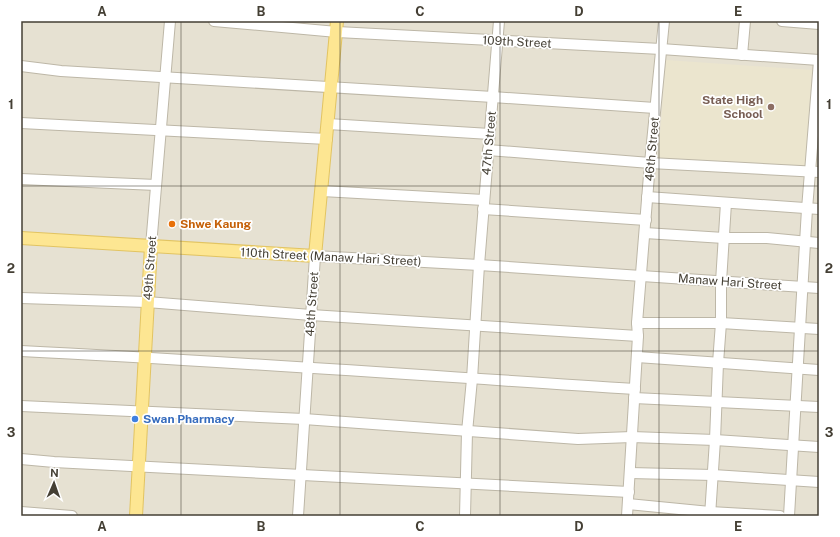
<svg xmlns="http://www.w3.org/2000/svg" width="840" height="537" font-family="'Public Sans',sans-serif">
  <rect width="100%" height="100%" fill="#f2efe4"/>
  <!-- residential -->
  <rect fill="#e6e1d2" x="21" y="21" width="798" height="495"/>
  <!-- education -->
  <polygon fill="#ebe5ce" points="666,60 812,70 805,168 658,159"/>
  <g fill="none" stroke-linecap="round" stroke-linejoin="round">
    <!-- minor casing -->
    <g stroke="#bdb7a7" stroke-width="12">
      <g id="minor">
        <polyline points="214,21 337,32 661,49 819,60"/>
        <polyline points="782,21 819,24"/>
        <polyline points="742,55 745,21"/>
        <polyline points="21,66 61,71 493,97 655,108"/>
        <polyline points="21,123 327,139"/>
        <polyline points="328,124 490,134"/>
        <polyline points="488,150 650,163 819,172"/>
        <polyline points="21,179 156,185"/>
        <polyline points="322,191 484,200"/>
        <polyline points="647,197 819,209"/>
        <polyline points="483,209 646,220"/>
        <polyline points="645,233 724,238 767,238 819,243"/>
        <polyline points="151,246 170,21"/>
        <polyline points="21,298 147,302 311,315 638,336"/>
        <polyline points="637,323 721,323 819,329"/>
        <path d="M21 351C226 361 430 376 635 389"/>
        <polyline points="637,357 819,370"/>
        <polyline points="634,398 819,407"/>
        <polyline points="21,406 304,419 578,439 632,437 715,440 819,447"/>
        <polyline points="21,459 54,462 629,492"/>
        <polyline points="630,473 713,475 819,482"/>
        <polyline points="628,504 710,512 780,516"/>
        <polyline points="21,512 72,516"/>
        <polyline points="298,516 315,256 479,265 819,288"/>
        <polyline points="465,516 467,432 472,379 479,265 499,21"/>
        <polyline points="627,516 638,336 637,323 650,163 664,21"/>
        <polyline points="710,516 715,440 718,363 721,323 721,282 726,203"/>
        <polyline points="789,516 807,209 819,61"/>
      </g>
    </g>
    <!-- major casing -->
    <g stroke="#e2c462" stroke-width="14">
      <g id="major">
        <polyline points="21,238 315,256 337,21"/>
        <polyline points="136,516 151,246"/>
      </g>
    </g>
    <!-- minor -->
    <use href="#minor" stroke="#fff" stroke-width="10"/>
    <!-- major -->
    <use href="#major" stroke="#fde692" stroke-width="12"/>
  </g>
  <!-- grid -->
  <path fill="none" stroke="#443f34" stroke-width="1" stroke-opacity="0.55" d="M181 21V516M340 21V516M500 21V516M659 21V516M21 186H819M21 351H819"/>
  <!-- markers -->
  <circle fill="#8d6e63" stroke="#fff" stroke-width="1.5" cx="771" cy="107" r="4"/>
  <circle fill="#e8710a" stroke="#fff" stroke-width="1.5" cx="172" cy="224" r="4"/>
  <circle fill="#3f7fe0" stroke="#fff" stroke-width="1.5" cx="135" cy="419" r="4"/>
  <g text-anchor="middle" stroke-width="3.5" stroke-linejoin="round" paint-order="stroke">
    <!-- street labels -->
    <g font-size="12" fill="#443f34" stroke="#fff">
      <text transform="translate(517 42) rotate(3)" y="4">109th Street</text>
      <text transform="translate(489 143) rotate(-85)" y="4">47th Street</text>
      <text transform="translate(652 149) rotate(-85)" y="4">46th Street</text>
      <text transform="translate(331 257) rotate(3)" y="4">110th Street (Manaw Hari Street)</text>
      <text transform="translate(150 268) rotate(-86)" y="4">49th Street</text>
      <text transform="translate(730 282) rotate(4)" y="4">Manaw Hari Street</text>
      <text transform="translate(312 304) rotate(-86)" y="4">48th Street</text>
    </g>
    <!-- education labels -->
    <g font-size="12" font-weight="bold" fill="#785e54" stroke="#fff" text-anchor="end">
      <text x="763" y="104">State High<tspan x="763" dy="14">School</tspan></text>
    </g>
    <!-- food labels -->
    <g font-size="12" font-weight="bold" fill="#c56008" stroke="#fff" text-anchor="start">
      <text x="180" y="228">Shwe Kaung</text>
    </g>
    <!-- shop labels -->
    <g font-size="12" font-weight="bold" fill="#366cbe" stroke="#fff" text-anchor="start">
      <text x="143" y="423">Swan Pharmacy</text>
    </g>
  </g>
  <!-- border -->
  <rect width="840" height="537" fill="none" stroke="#ffffff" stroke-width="44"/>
  <!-- north arrow -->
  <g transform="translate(54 483) rotate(2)" stroke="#ffffff" stroke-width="3" paint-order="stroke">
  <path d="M0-3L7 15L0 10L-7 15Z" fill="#443f34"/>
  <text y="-6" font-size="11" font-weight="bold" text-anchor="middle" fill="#443f34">N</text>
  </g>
  <rect x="22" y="22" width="796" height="493" fill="none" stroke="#443f34" stroke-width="1.5"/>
  <g font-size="13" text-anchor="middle" font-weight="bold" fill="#443f34">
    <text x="102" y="16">A</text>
    <text x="261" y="16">B</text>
    <text x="420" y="16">C</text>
    <text x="579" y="16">D</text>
    <text x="738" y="16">E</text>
    <text x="11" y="109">1</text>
    <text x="829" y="109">1</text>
    <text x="11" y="273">2</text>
    <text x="829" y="273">2</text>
    <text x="11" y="437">3</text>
    <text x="829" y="437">3</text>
    <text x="102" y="531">A</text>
    <text x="261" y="531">B</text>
    <text x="420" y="531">C</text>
    <text x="579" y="531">D</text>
    <text x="738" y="531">E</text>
  </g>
</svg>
